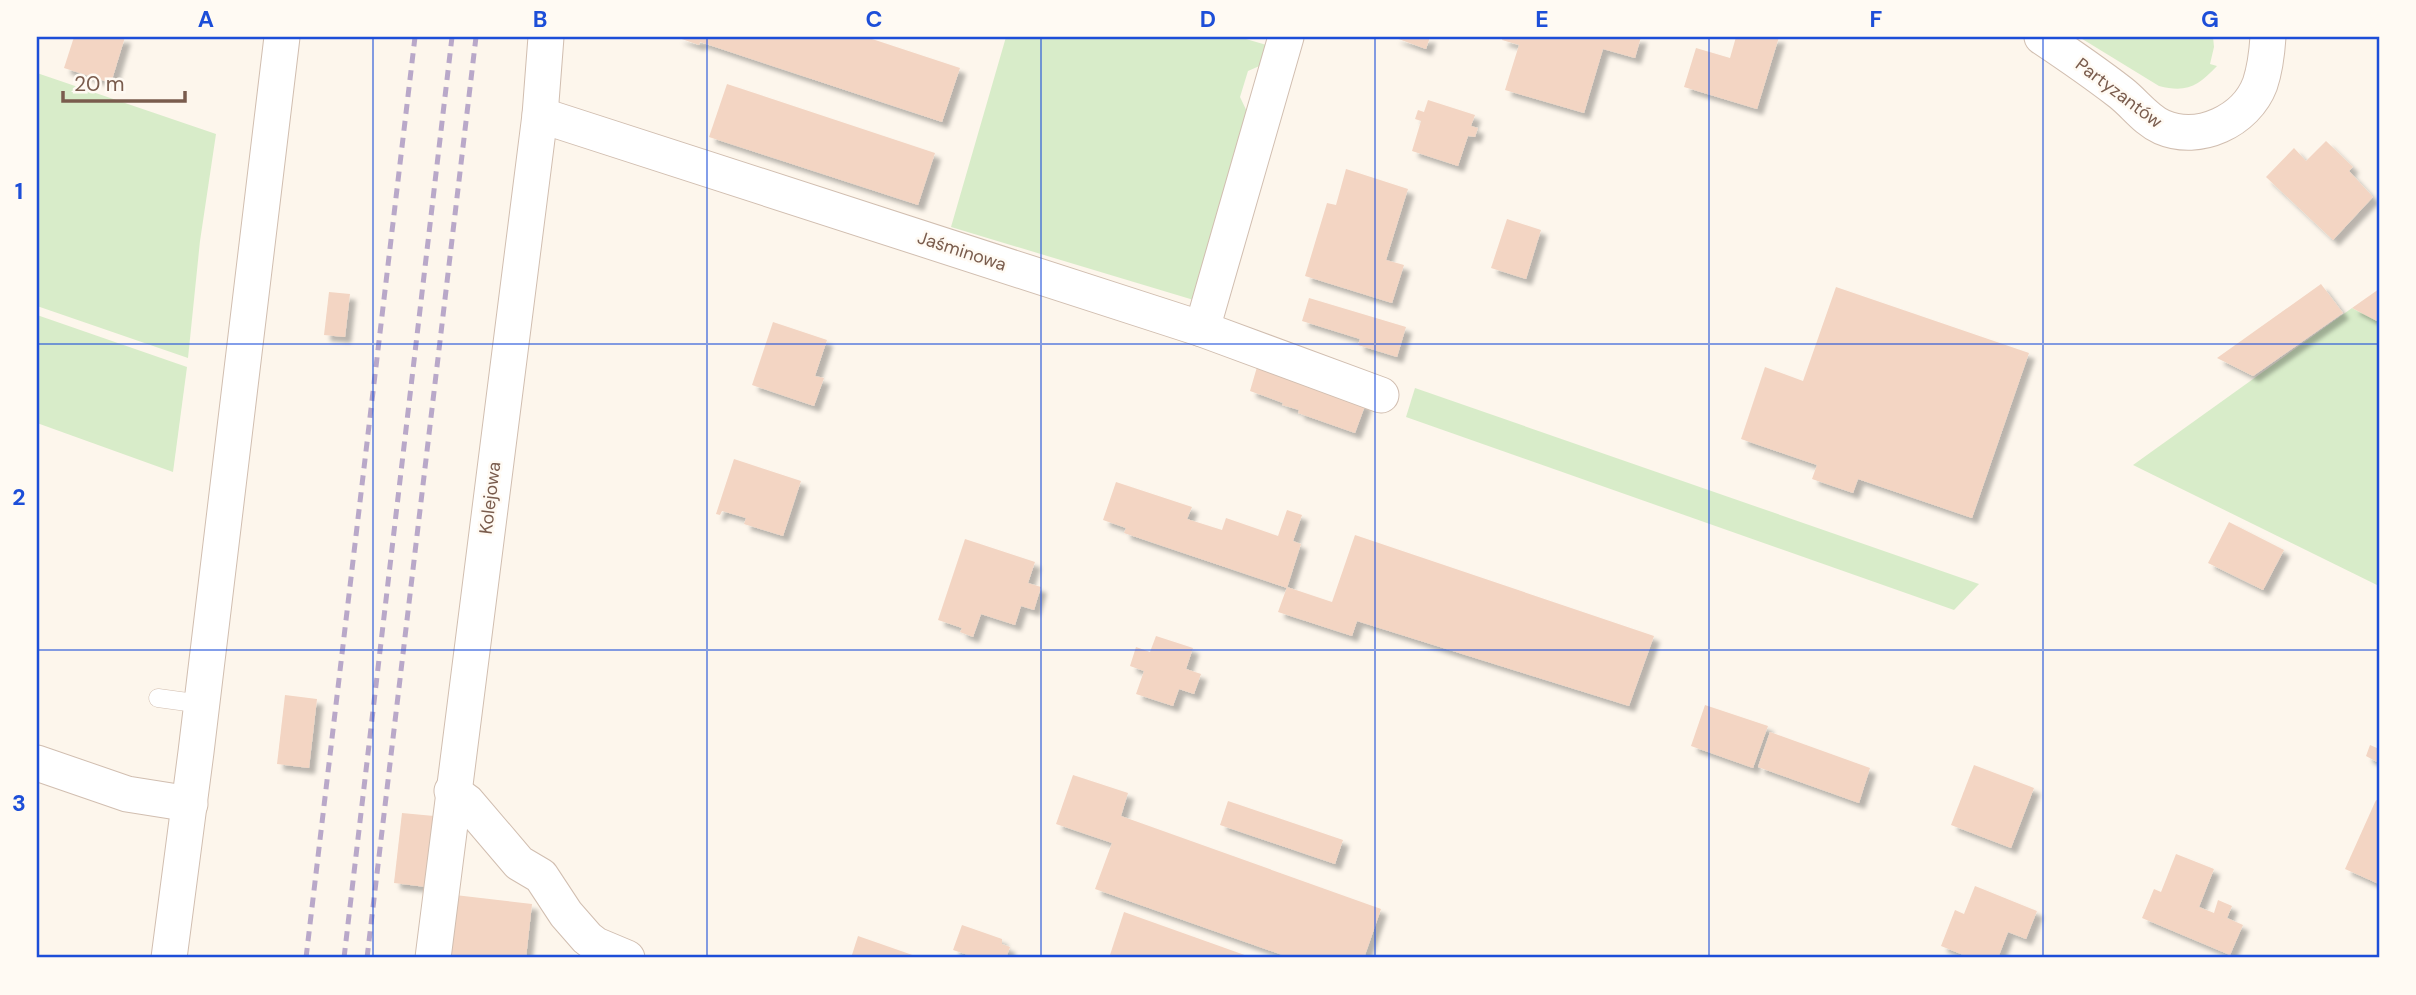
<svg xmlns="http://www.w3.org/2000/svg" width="2416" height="995" font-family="'DM Sans',sans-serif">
  <defs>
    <filter id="shadow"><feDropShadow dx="6" dy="6" stdDeviation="2" flood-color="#0004"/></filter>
  </defs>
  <rect width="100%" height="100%" fill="#fdf6ec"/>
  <!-- green -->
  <g fill="#d8ecc9">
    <polygon points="1006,37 1239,37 1270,46 1264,64 1248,71 1240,97 1250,118 1197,301 951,227"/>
    <path d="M2079 37H2213L2214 47 2210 64 2217 66C2198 86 2187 93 2159 86Z"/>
    <polygon points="37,73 216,134 200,241 188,358 37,306"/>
    <polygon points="2352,308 2379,322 2379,586 2133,465"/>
    <polygon points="37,315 187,367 173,472 37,423"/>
    <polygon points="1415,388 1979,584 1954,610 1406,417"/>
  </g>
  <!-- building -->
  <g fill="#f3d5c3" filter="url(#shadow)">
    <polygon points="74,37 125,37 111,83 64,68"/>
    <polygon points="676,37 866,37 960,68 942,122 700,42 699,45"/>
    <polygon points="1393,37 1430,37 1426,49"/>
    <polygon points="1503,37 1641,37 1635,58 1603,49 1584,113 1505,90 1519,45 1502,40"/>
    <polygon points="1736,37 1779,37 1757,109 1684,87 1696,48 1730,58"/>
    <polygon points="727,84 935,153 918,205 709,137"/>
    <polygon points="1428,100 1475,115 1471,126 1478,128 1475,137 1468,136 1458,166 1412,151 1421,121 1415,119 1418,110 1424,112"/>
    <polygon points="2326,141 2353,167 2349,171 2373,197 2333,240 2266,177 2294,148 2306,161"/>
    <polygon points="1346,169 1408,189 1386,260 1404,265 1392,303 1305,276 1327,203 1336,205"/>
    <polygon points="1507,219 1541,230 1526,279 1491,268"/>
    <polygon points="2321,284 2343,313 2253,376 2217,358"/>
    <polygon points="1836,287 2029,353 1972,518 1858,479 1853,493 1812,479 1817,465 1741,439 1765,367 1803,381"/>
    <polygon points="2379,289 2379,322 2352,308"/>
    <polygon points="329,292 350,294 345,337 324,335"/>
    <polygon points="1309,298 1406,327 1397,357 1358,345 1360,339 1302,321"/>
    <polygon points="773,322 827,340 815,376 824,378 814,406 752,385"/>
    <polygon points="1257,367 1366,403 1355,433 1298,413 1299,410 1282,405 1283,403 1250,391"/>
    <polygon points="734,459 801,481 783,536 744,524 746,518 722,511 720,515 716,514"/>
    <polygon points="1116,482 1192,507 1187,519 1222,530 1226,518 1278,536 1287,510 1302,515 1293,541 1301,544 1287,588 1124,533 1126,528 1103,520"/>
    <polygon points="2229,522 2284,550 2263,590 2208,563"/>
    <polygon points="1355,535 1654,636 1629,706 1357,621 1352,636 1278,612 1287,587 1332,602"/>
    <polygon points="965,539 1035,562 1028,583 1041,587 1034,610 1021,606 1015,625 981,614 973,637 960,632 962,628 938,620"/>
    <polygon points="1156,636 1193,648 1186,669 1201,674 1194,694 1179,689 1173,706 1136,694 1144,671 1130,666 1136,647 1150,652"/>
    <polygon points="285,695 317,699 309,768 277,764"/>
    <polygon points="1705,705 1768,726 1753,768 1691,746"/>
    <polygon points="1770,732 1870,768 1859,803 1758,767"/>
    <polygon points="2379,743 2379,763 2366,756 2370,745 2377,748"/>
    <polygon points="1974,765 2034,788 2011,848 1951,825"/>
    <polygon points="1073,775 1128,793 1121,816 1381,909 1364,958 1291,958 1095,889 1112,843 1056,824"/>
    <polygon points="2376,800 2379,801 2379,884 2345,869"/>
    <polygon points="1228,801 1343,840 1335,864 1220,825"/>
    <polygon points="402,813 434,816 426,887 394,883"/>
    <polygon points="2176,854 2214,869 2199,907 2214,913 2218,900 2232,906 2227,918 2243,925 2230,955 2142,918 2154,889 2161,892"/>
    <polygon points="1975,886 2037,911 2026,939 2008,932 1998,958 1971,958 1941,946 1955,910 1964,914"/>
    <polygon points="455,895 532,904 526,958 448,958"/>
    <polygon points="1124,912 1253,958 1109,958"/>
    <polygon points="962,925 1002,939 1002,944 1010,947 1006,958 977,958 953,950"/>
    <polygon points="858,936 921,958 851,958"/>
  </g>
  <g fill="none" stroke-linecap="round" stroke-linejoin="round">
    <!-- lane casing -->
    <g stroke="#d1beb0" stroke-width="19">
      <polyline id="lane" points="158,698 202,704"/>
    </g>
    <!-- street casing -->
    <g stroke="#d1beb0" stroke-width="37">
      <g id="street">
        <path d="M2042 37C2069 55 2095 73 2121 93 2135 104 2146 120 2162 127 2199 143 2246 121 2260 84 2265 69 2267 52 2268 37"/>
        <polyline points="540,115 1202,329 1381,395"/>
        <polyline points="1202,329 1286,37"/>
        <polyline points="37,763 127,794 190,804"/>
        <polyline points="452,791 467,802 519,863 541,876 566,914 587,938 596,945 627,958"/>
        <polyline points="169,958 196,752 282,37"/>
        <polyline points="433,958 540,115 546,37"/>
      </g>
    </g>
    <!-- lane -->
    <use href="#lane" stroke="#fff" stroke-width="18"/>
    <!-- street -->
    <use href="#street" stroke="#fff" stroke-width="35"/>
    <!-- rail -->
    <g stroke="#b9a8c9" stroke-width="5" stroke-dasharray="10 7" stroke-linecap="butt">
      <polyline points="306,958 415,37"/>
      <polyline points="344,958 452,37"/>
      <polyline points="367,958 476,37"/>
    </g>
  </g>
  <!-- grid -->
  <path fill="none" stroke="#1d4ed8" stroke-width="2" stroke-opacity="0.55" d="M373 37V958M707 37V958M1041 37V958M1375 37V958M1709 37V958M2043 37V958M37 344H2379M37 650H2379"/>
  <g text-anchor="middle" stroke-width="5" stroke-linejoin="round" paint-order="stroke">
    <!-- street labels -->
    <g font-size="18" fill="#7a5c4d" stroke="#fffaf3">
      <text transform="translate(2119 93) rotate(37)" y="6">Partyzantów</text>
      <text transform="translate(962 251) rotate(18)" y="6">Jaśminowa</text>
      <text transform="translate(490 498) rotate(-83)" y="6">Kolejowa</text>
    </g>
  </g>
  <!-- border -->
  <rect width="2416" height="995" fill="none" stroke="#fffaf3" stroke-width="77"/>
  <!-- scale -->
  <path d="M63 91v10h122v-10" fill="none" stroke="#7a5c4d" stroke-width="3.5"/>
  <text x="74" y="91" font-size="21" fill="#7a5c4d" stroke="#fffaf3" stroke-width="5" paint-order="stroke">20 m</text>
  <rect x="38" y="38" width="2340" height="918" fill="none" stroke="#1d4ed8" stroke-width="2.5"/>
  <g font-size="23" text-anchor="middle" font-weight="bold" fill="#1d4ed8">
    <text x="206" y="27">A</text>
    <text x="540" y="27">B</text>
    <text x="874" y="27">C</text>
    <text x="1208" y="27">D</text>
    <text x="1542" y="27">E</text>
    <text x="1876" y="27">F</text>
    <text x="2210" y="27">G</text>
    <text x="19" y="199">1</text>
    <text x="19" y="505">2</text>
    <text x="19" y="811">3</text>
  </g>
</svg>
